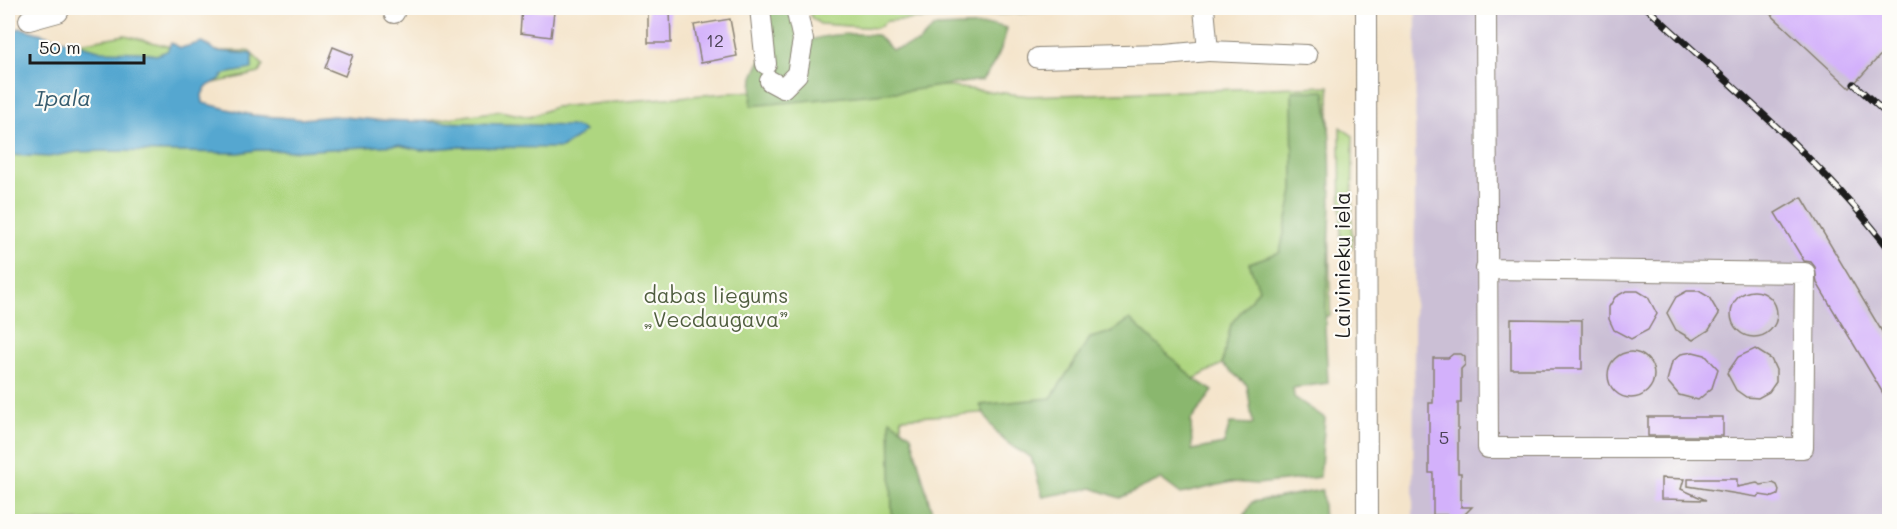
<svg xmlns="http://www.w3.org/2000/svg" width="1897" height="529" font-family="Mali,sans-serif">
  <rect width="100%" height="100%" fill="#fdfcf7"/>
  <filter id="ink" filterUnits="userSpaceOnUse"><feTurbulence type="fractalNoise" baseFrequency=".0167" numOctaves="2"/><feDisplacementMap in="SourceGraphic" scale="12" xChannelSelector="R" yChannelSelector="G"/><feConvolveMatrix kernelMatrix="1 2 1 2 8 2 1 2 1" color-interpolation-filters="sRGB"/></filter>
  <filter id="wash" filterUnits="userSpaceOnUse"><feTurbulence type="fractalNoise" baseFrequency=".008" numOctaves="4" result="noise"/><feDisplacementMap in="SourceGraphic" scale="24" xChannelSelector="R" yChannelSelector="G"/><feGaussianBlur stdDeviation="1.35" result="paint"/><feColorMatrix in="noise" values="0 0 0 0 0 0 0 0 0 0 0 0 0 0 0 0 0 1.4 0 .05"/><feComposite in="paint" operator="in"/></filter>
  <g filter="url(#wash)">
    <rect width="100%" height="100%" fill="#f4e4ca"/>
    <!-- industrial -->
    <polygon fill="#cbbfd5" points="1416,8 1889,8 1889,521 1413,522"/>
    <!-- green -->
    <g fill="#aed680" stroke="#65794e" stroke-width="1.5">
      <polygon points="809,8 1102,8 887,21 877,28 820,24 811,17"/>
      <polygon points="8,30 18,30 74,44 125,35 186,51 249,51 263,65 259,73 205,85 197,94 202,104 222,116 375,128 500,111 530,117 554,107 892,80 1029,96 1329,86 1330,315 1225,351 1222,364 1194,379 1180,366 1060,408 901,418 904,521 8,521"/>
      <polygon points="1340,127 1353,136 1352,248 1341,248"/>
    </g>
    <!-- forest -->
    <g fill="#8ab76e" stroke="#536a45" stroke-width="1.5">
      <path d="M764 8H791L811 40C832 33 854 33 877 35L892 50 918 43 934 27 995 25 1007 28C1002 50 996 63 982 80L907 91 751 106 753 77 763 55Z"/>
      <path d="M1292 91H1325L1330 138 1331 206 1325 328 1328 383 1293 388 1294 397 1325 418 1320 477 1257 484 1231 482 1181 494 1161 479 1120 498 1092 488 1043 497 1031 457C1004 444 992 432 980 405L1051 398 1090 338 1112 332 1130 319 1194 379 1213 391 1191 420 1192 450 1224 444 1230 423 1253 424 1247 385 1222 364 1231 324 1259 289 1249 263 1280 252 1293 191Z"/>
      <polygon points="890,420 911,435 932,512 932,521 892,521"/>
      <polygon points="1322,490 1324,521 1241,522 1252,502"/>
    </g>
    <!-- water -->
    <polygon fill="#55a7d0" stroke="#386276" stroke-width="1.5" points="21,28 102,51 140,52 156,55 167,51 171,43 181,48 202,42 216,51 252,54 252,69 225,74 219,80 206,87 202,95 203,103 252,115 301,119 334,116 376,120 570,126 580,128 584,131 578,137 561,148 457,147 420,150 398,145 298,151 257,150 239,153 108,151 77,152 49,157 8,155 8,44 14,44 15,30"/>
    <g id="blocks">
      <!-- building -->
      <g fill="#d3b1fb">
        <polygon points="522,8 554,12 551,37 520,33"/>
        <polygon points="648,8 670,8 671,43 648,43"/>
        <polygon points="1764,8 1890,8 1890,45 1850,88"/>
        <polygon points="730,19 737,56 701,63 694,25"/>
        <polygon points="333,47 353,55 345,76 325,68"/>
        <polygon points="1802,197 1890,345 1890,405 1817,283 1815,267 1811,262 1804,261 1775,213"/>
        <polygon points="1626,291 1638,291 1648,297 1657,314 1648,330 1631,339 1614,330 1609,319 1609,307 1615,297"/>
        <polygon points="1687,291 1699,291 1709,297 1719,314 1709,330 1693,340 1676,330 1667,313 1676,297"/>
        <circle cx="1754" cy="314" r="23"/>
        <polygon points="1511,319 1582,320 1582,369 1511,369"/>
        <polygon points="1755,349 1771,359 1776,370 1776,382 1769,392 1758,398 1746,397 1736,390 1727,373 1738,357"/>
        <polygon points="1693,352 1705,355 1718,369 1712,388 1698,400 1679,395 1667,381 1672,362 1681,354"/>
        <circle cx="1631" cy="375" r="23"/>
        <polygon points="1453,354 1461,354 1465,357 1465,365 1461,369 1461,403 1458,403 1458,473 1461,473 1461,507 1472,507 1461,518 1453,518 1450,515 1433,515 1433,473 1429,473 1429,403 1433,403 1433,358 1448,358"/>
        <rect x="1648" y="417" width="75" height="19"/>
        <polygon points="1661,478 1684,479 1681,489 1706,500 1661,499"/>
        <polygon points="1688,479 1737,479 1737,487 1757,483 1761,485 1773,483 1777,485 1779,490 1778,495 1773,497 1760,495 1757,497 1688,486"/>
      </g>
    </g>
  </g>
  <g filter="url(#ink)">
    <use href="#blocks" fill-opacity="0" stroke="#888073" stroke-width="1.5"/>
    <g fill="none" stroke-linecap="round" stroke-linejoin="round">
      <!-- minor casing -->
      <g stroke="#888073" stroke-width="22">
        <g id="minor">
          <polyline points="760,8 766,64"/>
          <polyline points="1366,8 1367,522"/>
          <polyline points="394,13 394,8"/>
          <polyline points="29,20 58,12 60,8"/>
          <polyline points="1208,51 1307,55"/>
          <polyline points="1038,58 1165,55 1208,51 1204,8"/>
          <polyline points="770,81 783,88 797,74 803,40 796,8"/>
          <polyline points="1486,269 1805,273 1803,448 1488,448 1486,8"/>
        </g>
      </g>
      <!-- minor -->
      <use href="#minor" stroke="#fff" stroke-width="20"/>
      <!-- rail casing -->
      <g stroke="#1c1c1c" stroke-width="7">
        <g id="rail">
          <path d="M1647 8C1729 84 1822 161 1890 250"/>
          <polyline points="1854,84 1890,117"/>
        </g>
      </g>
      <!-- rail -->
      <use href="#rail" stroke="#fdfcf7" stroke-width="4.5" stroke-dasharray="14" stroke-linecap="butt"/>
    </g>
  </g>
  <g text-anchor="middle" stroke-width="4.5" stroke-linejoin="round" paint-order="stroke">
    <!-- number labels -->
    <g font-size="18" fill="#4a4154">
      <text x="715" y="47">12</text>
      <text x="1444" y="444">5</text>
    </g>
    <!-- street labels -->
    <g font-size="21" fill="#1c1c1c" stroke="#fdfcf7">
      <text transform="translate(1343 265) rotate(-90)" y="7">Laivinieku iela</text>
    </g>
    <!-- park labels -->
    <g font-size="21" fill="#4f5d3f" stroke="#fdfcf7">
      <text x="716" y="303">dabas liegums<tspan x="716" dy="24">„Vecdaugava”</tspan></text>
    </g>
    <!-- water labels -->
    <g font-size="22" font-style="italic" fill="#365b6d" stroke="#fdfcf7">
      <text x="63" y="106">Ipala</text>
    </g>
  </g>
  <!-- margin -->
  <rect width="1897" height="529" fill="none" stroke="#fdfcf7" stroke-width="30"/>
  <!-- scale -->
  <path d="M30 54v9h114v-9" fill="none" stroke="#1c1c1c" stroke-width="3"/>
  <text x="39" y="54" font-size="18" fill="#1c1c1c" stroke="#fdfcf7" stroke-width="4.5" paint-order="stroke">50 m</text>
</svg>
